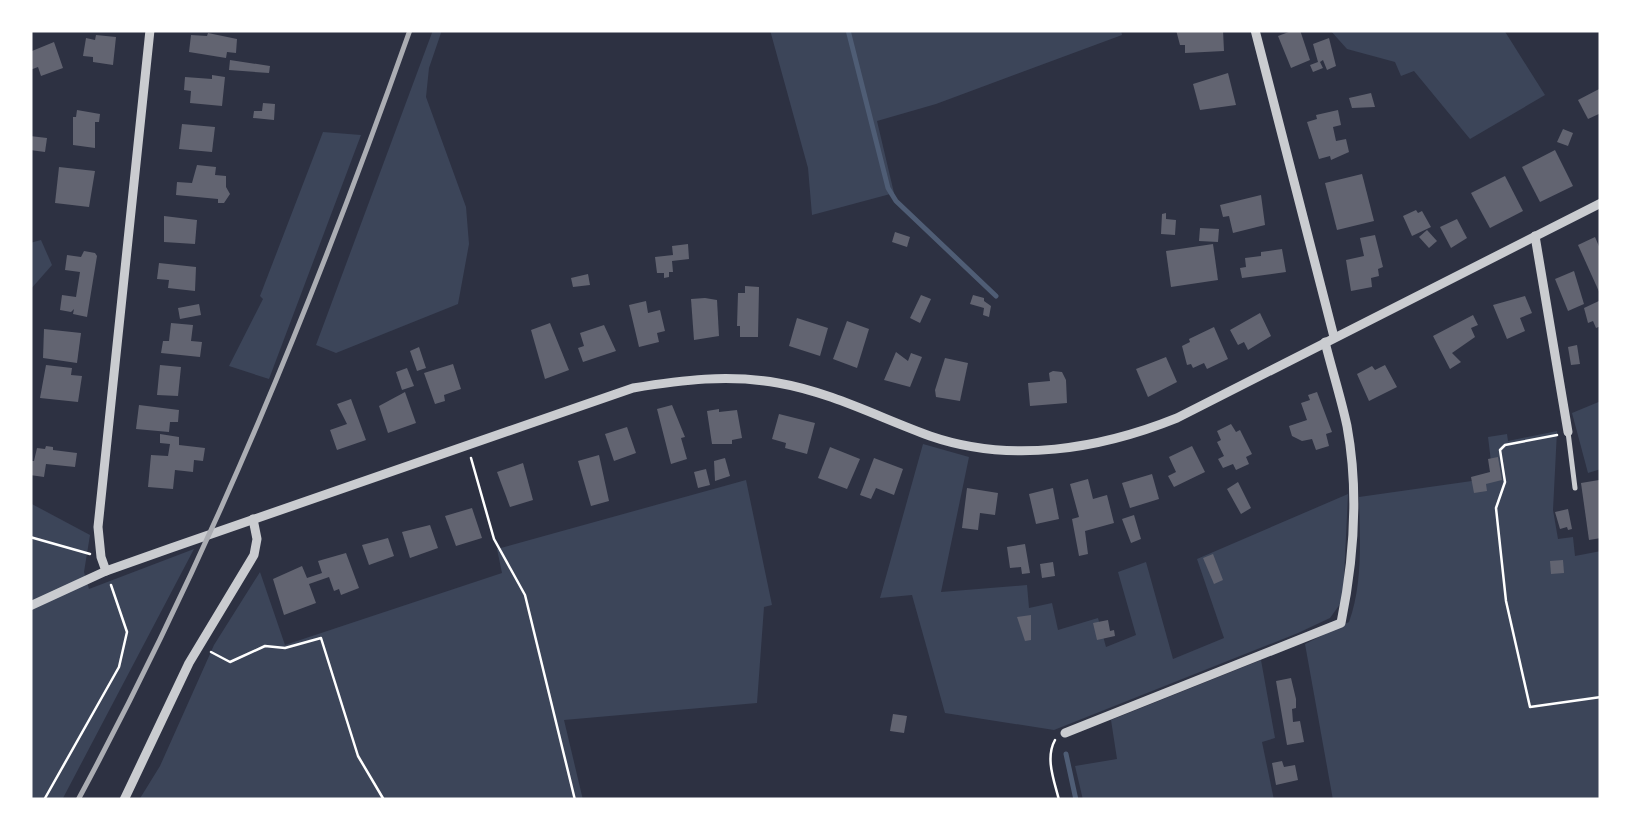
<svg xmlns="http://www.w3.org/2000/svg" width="1631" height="830" font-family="'Titillium Web',sans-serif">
  <rect width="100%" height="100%" fill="#2d3142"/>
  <!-- green -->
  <g fill="#3c4559">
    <polygon points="433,30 442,30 429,68 426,97 466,207 469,244 458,304 336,353 316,345"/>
    <polygon points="770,30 1121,30 1122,35 936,104 877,121 894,193 812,215 808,168"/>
    <polygon points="1330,30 1504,30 1545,95 1470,139 1414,71 1401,76 1395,62 1347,49"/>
    <polygon points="323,132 361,135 269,379 229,366 263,299 260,296"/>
    <polygon points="41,240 52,265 30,290 30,243"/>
    <polygon points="1601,401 1601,469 1588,473 1572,413"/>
    <path d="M1557 431 1553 510 1558 539 1573 537 1575 556 1601 551V800H1333L1305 644 1349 622C1363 584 1360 538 1359 497L1493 478 1488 437 1507 434 1508 441Z"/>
    <polygon points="923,444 969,457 941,592 1027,585 1029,608 1052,603 1058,630 1098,618 1106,647 1136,635 1118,572 1146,562 1173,659 1224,638 1197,559 1348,494 1343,600 1330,618 1298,633 1054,730 945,713 912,595 880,598"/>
    <polygon points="746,480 772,605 764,607 757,703 564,720 583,800 139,800 160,766 214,645 260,572 285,645 502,573 497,549"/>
    <polygon points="30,503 90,535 84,572 89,589 194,549 62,800 30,800"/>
    <polygon points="1261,660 1275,738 1262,742 1274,800 1083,800 1075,766 1117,759 1111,720"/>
  </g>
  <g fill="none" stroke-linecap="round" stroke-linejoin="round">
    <!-- stream -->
    <g stroke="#4f5d75" stroke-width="5">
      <polyline points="848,30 888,188 896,201 996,296"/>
      <polyline points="1066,754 1076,800"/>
    </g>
  </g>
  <!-- building -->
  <g fill="#626471">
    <polygon points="1176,30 1223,30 1224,51 1185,53 1185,45 1180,45"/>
    <polygon points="1294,30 1300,30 1310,60 1291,68 1278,36"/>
    <polygon points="208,33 237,39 236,53 227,52 226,58 189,52 191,35 207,36"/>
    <polygon points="96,35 116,37 113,65 93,62 93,57 83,56 86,38 95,40"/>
    <polygon points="1329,38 1336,66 1327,70 1323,60 1320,62 1323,68 1313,72 1310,65 1318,62 1313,44"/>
    <polygon points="54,42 63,68 41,76 38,67 30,70 32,51"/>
    <polygon points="230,60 270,66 269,73 229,70"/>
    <polygon points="1228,73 1236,105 1200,110 1193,84"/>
    <polygon points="212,75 225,77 222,106 190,103 191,91 184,90 185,77 212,79"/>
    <polygon points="1601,88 1601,113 1588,119 1578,100"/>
    <polygon points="1371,93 1375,107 1352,108 1349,98"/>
    <polygon points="263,103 275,104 274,120 253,118 254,111 262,111"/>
    <polygon points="77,110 100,114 99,122 95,122 95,148 73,145 73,117 76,117"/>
    <polygon points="1338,110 1341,125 1333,127 1336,141 1346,139 1349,152 1331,160 1330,156 1319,159 1307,122 1317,119 1316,115"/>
    <polygon points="182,124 215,127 212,152 179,149"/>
    <polygon points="1563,129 1573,133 1568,146 1557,142"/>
    <polygon points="30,136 47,138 45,152 30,150"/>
    <polygon points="1555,150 1573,186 1540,202 1522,167"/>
    <polygon points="197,165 216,167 215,175 226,176 226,187 230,194 224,203 218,203 218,199 176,195 177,182 192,183"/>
    <polygon points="59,167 95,171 89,207 55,203"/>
    <polygon points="1362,174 1374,221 1337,230 1325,183"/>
    <polygon points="1505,176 1523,211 1490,228 1471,193"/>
    <polygon points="1261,195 1265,225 1233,233 1229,216 1223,217 1220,205"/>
    <polygon points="1416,210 1418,213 1422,211 1431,227 1412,236 1403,216"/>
    <polygon points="1166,213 1166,219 1176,220 1175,235 1161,234 1162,214"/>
    <polygon points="164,216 197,220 195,244 164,242"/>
    <polygon points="1457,219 1467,238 1451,248 1440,227"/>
    <polygon points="1200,228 1219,229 1218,242 1199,241"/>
    <polygon points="1427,230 1437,241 1429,248 1419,237"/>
    <polygon points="895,232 910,237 907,247 892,242"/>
    <polygon points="1375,235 1383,267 1378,269 1379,276 1371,278 1372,287 1351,291 1346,260 1364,256 1360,238"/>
    <polygon points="1595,237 1601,251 1601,296 1578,245"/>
    <polygon points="688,244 689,259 672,261 673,272 669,272 669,277 664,278 664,273 657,273 655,257 673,255 672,246"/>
    <polygon points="1213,244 1218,280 1171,287 1166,251"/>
    <polygon points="1282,249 1286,272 1242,278 1240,268 1246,267 1245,258 1261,256 1261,252"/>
    <polygon points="84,251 95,253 97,256 87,317 73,314 74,309 71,312 60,310 62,295 76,297 80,272 65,270 67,255 81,257"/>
    <polygon points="159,263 196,267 195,291 168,288 169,280 157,279"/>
    <polygon points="1574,271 1584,304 1568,311 1555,279"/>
    <polygon points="588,274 590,285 573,287 571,278"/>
    <polygon points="745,286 759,287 758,337 740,337 740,326 737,326 738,293 745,293"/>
    <polygon points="921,295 931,299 920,323 910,318"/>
    <polygon points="973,295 984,298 984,301 991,306 989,317 983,315 984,308 970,304"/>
    <polygon points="1525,296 1532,313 1520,318 1525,331 1507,339 1493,305"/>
    <polygon points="705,298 717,300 719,336 694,340 691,299"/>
    <polygon points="1601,300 1601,326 1596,328 1593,321 1588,323 1584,308"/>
    <polygon points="646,301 648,313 660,310 665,331 657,333 659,342 639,347 629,305"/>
    <polygon points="199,304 201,315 180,319 178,308"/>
    <polygon points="1260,313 1271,336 1248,350 1244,342 1238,345 1230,330"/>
    <polygon points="1473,315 1478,325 1471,328 1475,337 1452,353 1461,362 1450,369 1433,336"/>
    <polygon points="797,318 828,328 820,356 789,346"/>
    <polygon points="847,321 869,329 857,368 833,359"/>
    <polygon points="171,323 193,325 191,341 202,342 200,357 161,353 163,341 169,341"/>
    <polygon points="550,323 569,370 545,379 531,330"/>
    <polygon points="604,325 616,351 583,362 578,348 584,346 580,333"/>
    <polygon points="1214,327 1228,359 1207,369 1204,363 1193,368 1191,364 1187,365 1182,346 1190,342 1189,339"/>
    <polygon points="44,329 81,333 77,363 43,358"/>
    <polygon points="1577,345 1580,364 1571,365 1568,347"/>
    <polygon points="419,347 426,368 417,371 410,351"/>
    <polygon points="896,352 908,361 911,353 922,357 910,387 884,380"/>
    <polygon points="1166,357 1177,382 1148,397 1136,369"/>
    <polygon points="945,358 968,363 960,401 936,397 935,390"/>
    <polygon points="453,364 461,389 444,395 445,401 435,404 424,373"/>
    <polygon points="46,365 72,368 71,375 82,376 78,402 40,398"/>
    <polygon points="160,365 181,367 178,396 157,395"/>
    <polygon points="1385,365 1397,387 1369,401 1357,374 1372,366 1375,370"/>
    <polygon points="407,368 414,386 402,390 396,372"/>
    <polygon points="1053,371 1062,372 1066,380 1067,403 1030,406 1028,383 1050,381 1049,373"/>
    <polygon points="405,392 416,423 388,433 379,406"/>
    <polygon points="1317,392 1332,432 1326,434 1329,446 1316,450 1312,439 1302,441 1292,436 1289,426 1307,420 1301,403 1310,400 1308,395"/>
    <polygon points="351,399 366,440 337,450 330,430 347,424 337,404"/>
    <polygon points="139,405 179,410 178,422 170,422 169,432 136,429"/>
    <polygon points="672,405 685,437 681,438 687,459 671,464 657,409"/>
    <polygon points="719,409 719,412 737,410 742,438 732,440 732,444 712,444 707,411"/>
    <polygon points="779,414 815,423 807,454 785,448 786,443 772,439"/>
    <polygon points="1231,424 1236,432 1240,430 1252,454 1246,457 1249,464 1236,470 1233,464 1223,468 1218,459 1224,456 1217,442 1221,440 1217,431"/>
    <polygon points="627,427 636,453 614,461 605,434"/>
    <polygon points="160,434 179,437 179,445 205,448 203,461 194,460 193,472 175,470 173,489 148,487 151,455 168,456 170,444 160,443"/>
    <polygon points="46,446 53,447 53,450 77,453 75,467 46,464 44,477 30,475 30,461 34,461 37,448 45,449"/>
    <polygon points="1192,446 1205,472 1174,487 1168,476 1176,472 1169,457"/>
    <polygon points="830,447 860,459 847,489 818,478"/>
    <polygon points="599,455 609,501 591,506 578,461"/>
    <polygon points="1498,457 1502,480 1486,484 1487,491 1474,493 1471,477 1490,472 1488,459"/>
    <polygon points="725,458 730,476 715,481 714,461"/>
    <polygon points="874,458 903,469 894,495 876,488 871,499 860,495"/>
    <polygon points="523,463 533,500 510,507 497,472"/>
    <polygon points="706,469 710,485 698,488 694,472"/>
    <polygon points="1152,474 1159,499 1130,508 1122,483"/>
    <polygon points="1088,479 1093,499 1107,495 1114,523 1085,531 1088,554 1079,556 1072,519 1079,517 1070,484"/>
    <polygon points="1599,480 1601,538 1589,540 1581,483"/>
    <polygon points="1238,482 1251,508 1241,514 1227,489"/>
    <polygon points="967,488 998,493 995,515 980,513 978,530 962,528"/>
    <polygon points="1053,488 1059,519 1036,524 1029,494"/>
    <polygon points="472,508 482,538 456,546 445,516"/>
    <polygon points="1568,509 1572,529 1568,530 1567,527 1560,529 1555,512"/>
    <polygon points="1134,515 1141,539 1131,543 1122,519"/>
    <polygon points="430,525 438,548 410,558 402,532"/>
    <polygon points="388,538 394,556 369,565 362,545"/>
    <polygon points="1025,544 1030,573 1022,574 1021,567 1010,568 1007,547"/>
    <polygon points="346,553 359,588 341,595 339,589 334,591 329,577 309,584 316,603 284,615 273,579 302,566 307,578 322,573 318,561"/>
    <polygon points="1213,554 1223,580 1214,584 1203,558"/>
    <polygon points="1563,560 1564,573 1551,574 1550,561"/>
    <polygon points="1053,562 1055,576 1042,578 1040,564"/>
    <polygon points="1031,615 1031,640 1025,641 1017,617"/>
    <polygon points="1108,620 1110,631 1114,630 1115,636 1097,640 1093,623"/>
    <polygon points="1291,678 1296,699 1296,708 1292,709 1293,722 1300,721 1304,742 1287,745 1276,681"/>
    <polygon points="893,714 907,716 904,733 890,731"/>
    <polygon points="1282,761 1284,767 1295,765 1298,780 1276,785 1272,763"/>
  </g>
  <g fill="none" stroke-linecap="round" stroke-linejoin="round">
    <!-- path -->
    <g stroke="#fff" stroke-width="2.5">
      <polyline points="1557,435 1505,445 1500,450 1505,482 1496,508 1506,601 1530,707 1601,697"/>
      <polyline points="471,458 494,539 525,595 575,800"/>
      <polyline points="30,537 90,554"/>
      <polyline points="211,652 230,662 265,646 285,648 321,638 358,756 384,800"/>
      <path d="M1055 740C1045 758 1054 780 1059 800"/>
      <polyline points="44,800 119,667 127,632 111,585"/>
    </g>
    <!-- service -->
    <polyline stroke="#caccd0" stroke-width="5" points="1568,432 1575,488"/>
    <!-- minor -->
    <g stroke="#caccd0" stroke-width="9">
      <polyline points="1255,30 1334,337"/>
      <polyline points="1535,236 1568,432"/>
      <polyline points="106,571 101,557 98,527 150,30"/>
      <path d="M30 606 106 571 171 548 633 388C682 380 728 374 778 383 831 392 880 418 930 436 1011 464 1100 449 1177 418L1601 203"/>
      <path d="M1065 733 1341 623C1354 559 1359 491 1347 426 1341 398 1332 370 1325 342"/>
      <polyline points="124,800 189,663 254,555 257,539 253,519"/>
    </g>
    <!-- rail -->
    <path stroke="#abadb3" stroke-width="5" d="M78 800C211 553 316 295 410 30"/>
  </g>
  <!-- border -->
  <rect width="1631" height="830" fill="none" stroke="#ffffff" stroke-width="65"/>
</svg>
